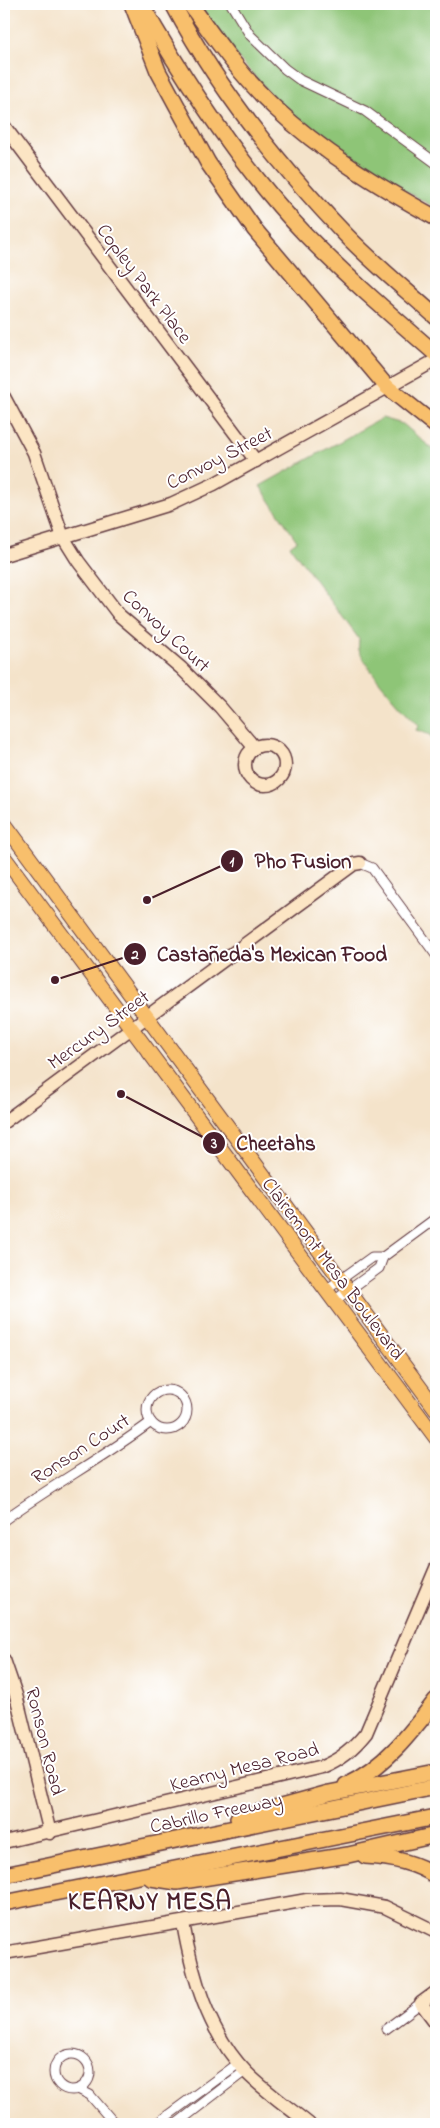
<svg xmlns="http://www.w3.org/2000/svg" width="440" height="2128" font-family="'Indie Flower',sans-serif">
  <rect width="100%" height="100%" fill="#fff"/>
  <filter id="ink" filterUnits="userSpaceOnUse"><feTurbulence type="fractalNoise" baseFrequency=".02" numOctaves="2"/><feDisplacementMap in="SourceGraphic" scale="10" xChannelSelector="R" yChannelSelector="G"/><feConvolveMatrix kernelMatrix="1 2 1 2 8 2 1 2 1" color-interpolation-filters="sRGB"/></filter>
  <filter id="wash" filterUnits="userSpaceOnUse"><feTurbulence type="fractalNoise" baseFrequency=".0096" numOctaves="4" result="noise"/><feDisplacementMap in="SourceGraphic" scale="20" xChannelSelector="R" yChannelSelector="G"/><feGaussianBlur stdDeviation="1.12" result="paint"/><feColorMatrix in="noise" values="0 0 0 0 0 0 0 0 0 0 0 0 0 0 0 0 0 1.4 0 .05"/><feComposite in="paint" operator="in"/></filter>
  <g filter="url(#wash)">
    <rect width="100%" height="100%" fill="#f4e3ca"/>
    <!-- green -->
    <g fill="#8ec577" stroke="#6c7251">
      <polygon points="198,4 436,4 436,208 360,166 289,115 225,43"/>
      <path d="M382 418 403 424 436 452V745L430 735 416 730 419 725C405 713 364 666 359 650 358 647 359 642 359 639L290 546 297 541 260 486Z"/>
    </g>
  </g>
  <g filter="url(#ink)">
    <g fill="none" stroke-linecap="round" stroke-linejoin="round">
      <!-- street casing -->
      <g stroke="#643c43" stroke-width="11">
        <g id="street">
          <polyline points="231,4 250,35 285,69 300,80 365,111 436,163"/>
          <polyline points="360,863 372,868 436,955"/>
          <polyline points="326,1290 372,1257 383,1257"/>
          <polyline points="334,1301 379,1268 383,1257 436,1218"/>
          <circle cx="167" cy="1410" r="20"/>
          <path d="M4 1520C52 1485 103 1458 151 1422"/>
          <polyline points="386,2029 421,2003"/>
          <circle cx="72" cy="2072" r="18"/>
          <polyline points="78,2089 90,2095 115,2124"/>
          <polyline points="156,2124 239,2063"/>
          <polyline points="176,2124 245,2071"/>
        </g>
      </g>
      <!-- secondary casing -->
      <g stroke="#643c43" stroke-width="15">
        <g id="secondary">
          <polyline points="4,126 256,461"/>
          <polyline points="4,397 34,453 63,537 78,561 119,615 181,668 220,707 254,747"/>
          <polyline points="4,555 171,504 214,484 436,360"/>
          <circle cx="265" cy="765" r="20"/>
          <polyline points="4,1122 354,864 360,863"/>
          <polyline points="4,1660 16,1695 50,1833"/>
          <path d="M4 1842 322 1767C341 1759 353 1749 366 1733L436 1568"/>
          <path d="M183 1923C192 1975 208 2033 247 2073 266 2092 288 2107 309 2124"/>
          <polyline points="4,1953 307,1900 340,1899 385,1907 436,1932"/>
          <polyline points="436,1992 421,2003 436,2023"/>
        </g>
      </g>
      <!-- primary casing -->
      <g stroke="#643c43" stroke-width="16">
        <g id="primary">
          <polyline points="4,823 436,1409"/>
          <polyline points="4,857 436,1438"/>
        </g>
      </g>
      <!-- highway casing -->
      <g stroke="#643c43" stroke-width="18">
        <g id="highway">
          <polyline points="132,4 158,71 208,163 255,230 387,387 436,426"/>
          <path d="M141 4C187 85 240 166 305 234 347 277 391 315 436 354"/>
          <path d="M173 4C217 88 280 166 346 235 374 264 406 290 436 317"/>
          <path d="M190 4C216 40 241 76 274 107 322 152 378 186 436 218"/>
          <path d="M346 1785C385 1767 411 1733 436 1700"/>
          <polyline points="238,1818 329,1793 436,1772"/>
          <path d="M365 1856C390 1857 415 1862 436 1876"/>
          <polyline points="4,1875 436,1787"/>
          <polyline points="151,1878 177,1882 348,1855 436,1835"/>
          <polyline points="4,1903 436,1817"/>
        </g>
      </g>
      <!-- street -->
      <use href="#street" stroke="#fff" stroke-width="9"/>
      <!-- secondary -->
      <use href="#secondary" stroke="#fce5c4" stroke-width="12"/>
      <!-- primary -->
      <use href="#primary" stroke="#f8bf6c" stroke-width="14"/>
      <!-- highway -->
      <use href="#highway" stroke="#f8bf6c" stroke-width="15"/>
    </g>
  </g>
  <g text-anchor="middle" stroke-width="4" stroke-linejoin="round" paint-order="stroke">
    <!-- street labels -->
    <g font-size="20" fill="#4a1f2b" stroke="#fff">
      <text transform="translate(145 283) rotate(53)" y="7">Copley Park Place</text>
      <text transform="translate(219 457) rotate(-27)" y="7">Convoy Street</text>
      <text transform="translate(167 630) rotate(43)" y="7">Convoy Court</text>
      <text transform="translate(98 1029) rotate(-36)" y="7">Mercury Street</text>
      <text transform="translate(334 1268) rotate(53)" y="7">Clairemont Mesa Boulevard</text>
      <text transform="translate(80 1448) rotate(-33)" y="7">Ronson Court</text>
      <text transform="translate(46 1741) rotate(76)" y="7">Ronson Road</text>
      <text transform="translate(244 1766) rotate(-14)" y="7">Kearny Mesa Road</text>
      <text transform="translate(216 1812) rotate(-12)" y="7">Cabrillo Freeway</text>
    </g>
    <!-- district labels -->
    <g font-size="25" font-weight="bold" letter-spacing="1" fill="#4a1f2b" stroke="#fff">
      <text x="150" y="1909">KEARNY MESA</text>
    </g>
  </g>
  <!-- callouts -->
  <path fill="none" stroke="#4a1f2b" stroke-width="2" d="M147 900L232 861M55 980L135 954M121 1094L214 1143"/>
  <g fill="#4a1f2b" stroke="#fff" stroke-width="2">
    <circle cx="147" cy="900" r="5"/>
    <circle cx="55" cy="980" r="5"/>
    <circle cx="121" cy="1094" r="5"/>
    <circle cx="232" cy="861" r="12"/>
    <circle cx="135" cy="954" r="12"/>
    <circle cx="214" cy="1143" r="12"/>
  </g>
  <g font-size="15" text-anchor="middle" font-weight="bold" fill="#fff">
    <text x="232" y="866">1</text>
    <text x="135" y="959">2</text>
    <text x="214" y="1148">3</text>
  </g>
  <g font-size="21" text-anchor="middle" font-weight="bold" fill="#4a1f2b" stroke="#fff" stroke-width="4" stroke-linejoin="round" paint-order="stroke">
    <text x="303" y="868">Pho Fusion</text>
    <text x="272" y="961">Castañeda's Mexican Food</text>
    <text x="276" y="1150">Cheetahs</text>
  </g>
  <!-- margin -->
  <rect width="440" height="2128" fill="none" stroke="#fff" stroke-width="20"/>
</svg>
